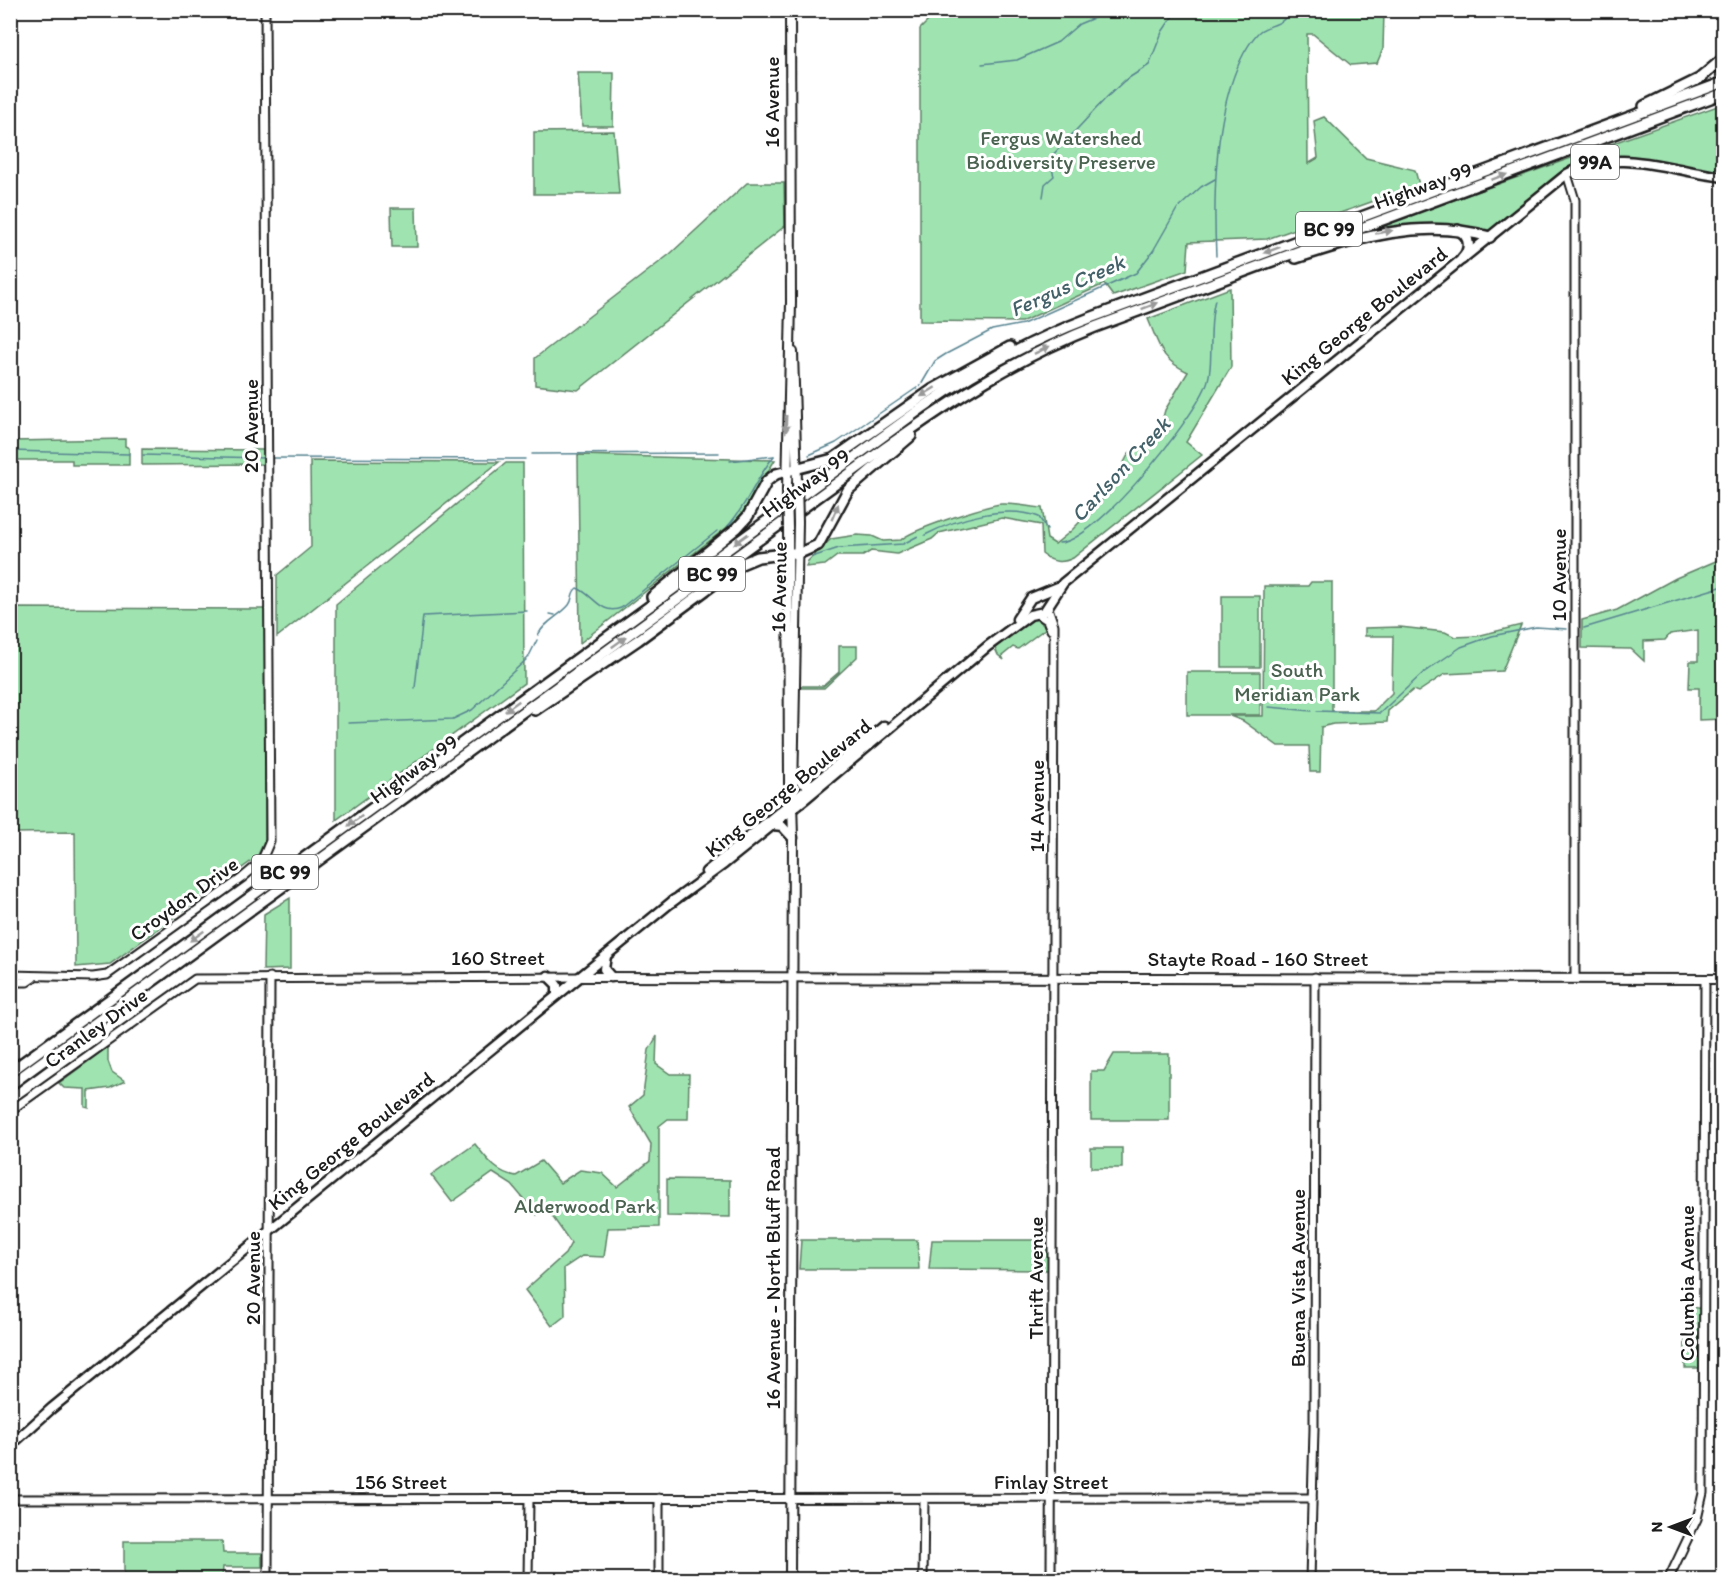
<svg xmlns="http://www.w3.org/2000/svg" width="1734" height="1590" font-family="Itim,sans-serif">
  <rect width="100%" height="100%" fill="#fff"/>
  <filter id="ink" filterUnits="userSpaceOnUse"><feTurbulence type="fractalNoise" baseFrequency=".0167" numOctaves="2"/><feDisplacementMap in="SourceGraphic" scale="12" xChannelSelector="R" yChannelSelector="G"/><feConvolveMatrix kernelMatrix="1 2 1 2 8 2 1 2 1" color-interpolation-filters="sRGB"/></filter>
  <g filter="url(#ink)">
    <!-- green -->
    <g fill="#9fe4b0" stroke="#5e8066" stroke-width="1.5">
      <polygon points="925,10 1384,11 1383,49 1377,63 1351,65 1313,34 1307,34 1308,164 1318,158 1314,121 1324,117 1366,158 1415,170 1419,185 1267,239 1189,242 1187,270 1113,296 1104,284 1021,322 920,321 920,29 928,21"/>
      <polygon points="578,73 614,73 613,126 582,126"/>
      <path d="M1723 104V171C1666 167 1611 137 1558 174 1534 192 1512 218 1486 232 1435 220 1388 226 1338 241Z"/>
      <polygon points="614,131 619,194 534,194 534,132"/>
      <polygon points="747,183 784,183 785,226 578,390 535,385 535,358 670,254"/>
      <polygon points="391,208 416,208 417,247 392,247"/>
      <path d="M1230 288 1231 367 1186 442 1202 455 1073 558C1061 564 1052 562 1042 554L1041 525 1002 518 939 533 932 539 897 554 871 551 863 556H837L825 565 806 567 808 561 831 539 857 535 872 536 883 541 901 540C910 530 985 506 1001 504 1014 503 1028 507 1042 508L1047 539 1055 544 1071 531 1108 493 1129 453 1148 440 1161 425 1165 410 1188 372C1160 359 1160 347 1148 319Z"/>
      <polygon points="125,439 125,446 129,448 129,465 72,465 72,460 11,460 11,441"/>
      <polygon points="142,449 264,450 264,464 142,465"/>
      <polygon points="578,455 775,460 740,517 580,643"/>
      <polygon points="310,461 499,462 277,637 277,575 311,547"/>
      <polygon points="506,463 523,463 524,683 336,820 336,604"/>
      <polygon points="1723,558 1723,719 1699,720 1699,688 1689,688 1690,661 1698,661 1698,630 1670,634 1665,640 1644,641 1644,661 1631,649 1582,648 1582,620 1617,610 1676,578"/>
      <polygon points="1311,582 1332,582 1332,711 1374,711 1392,693 1393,636 1365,636 1365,628 1400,627 1445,632 1455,637 1477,636 1521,625 1502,671 1445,674 1418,692 1413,690 1388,711 1387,722 1333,724 1321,727 1320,772 1310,772 1309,746 1278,746 1243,721 1230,716 1263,716 1264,586 1308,586"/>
      <rect x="1222" y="596" width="38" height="71"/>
      <polygon points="10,608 265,609 265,840 257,857 110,964 76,967 75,832 15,833"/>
      <polygon points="1031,619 1038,620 1046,628 1018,649 1013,647 1002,656 1004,660 998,655 994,646"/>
      <polygon points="839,646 857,646 857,657 824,688 801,688 801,686 823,686 839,672"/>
      <rect x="1187" y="672" width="73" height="43"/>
      <polygon points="290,898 290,969 263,970 264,914"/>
      <path d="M657 1036 656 1064 670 1074H689L688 1119H668L659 1126V1227L608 1228 604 1257 582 1256 564 1268 565 1316 552 1326 525 1290 565 1254 571 1243 547 1209 537 1215 512 1185 493 1173 452 1202 431 1175 475 1144C487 1159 496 1173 516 1176L541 1161 560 1183 580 1170 602 1173 617 1187 650 1161 651 1144 629 1107 643 1095 649 1050Z"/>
      <polygon points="108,1047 108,1061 112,1072 125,1081 110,1088 89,1091 89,1108 85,1107 85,1089 64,1088 59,1083"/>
      <polygon points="1114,1054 1169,1054 1169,1120 1091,1120 1091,1071 1104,1071"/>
      <rect x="1091" y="1148" width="31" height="20"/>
      <polygon points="667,1179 730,1180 730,1217 667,1216"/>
      <polygon points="801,1240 917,1240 919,1269 799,1269"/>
      <polygon points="932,1240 1044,1240 1048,1244 1048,1270 929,1269"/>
      <polygon points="1692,1307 1702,1309 1699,1368 1685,1368 1685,1338 1692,1337"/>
      <polygon points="124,1541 222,1541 223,1553 262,1553 262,1567 223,1567 222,1579 124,1579"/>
    </g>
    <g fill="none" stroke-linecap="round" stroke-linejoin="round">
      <!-- stream -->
      <g stroke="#568390" stroke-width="1.5">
        <polyline points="982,64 1017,60 1058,42 1079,24 1113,10"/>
        <polyline points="1043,197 1045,184 1054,176 1049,159 1107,97 1124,81 1149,65 1162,32 1177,10"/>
        <path d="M1216 256C1213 194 1214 110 1244 53 1248 46 1254 36 1260 31 1270 24 1287 25 1288 10"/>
        <polyline points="10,451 129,454"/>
        <polyline points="532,454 719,453"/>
        <polyline points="143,455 264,458"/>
        <polyline points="809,455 836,443 921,385 935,361 946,354 992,330 1023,324 1136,273 1153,251 1177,209 1201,187 1215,179"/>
        <polyline points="272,458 525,459"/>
        <polyline points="730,461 774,456"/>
        <path d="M727 527C747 506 756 478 774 456"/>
        <path d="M925 535C956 519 1005 504 1039 517L1047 530"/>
        <path d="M1059 543C1096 542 1191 422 1206 386 1215 365 1207 328 1215 300"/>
        <polyline points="812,557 839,548 903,544 918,536"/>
        <polyline points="550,614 555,615"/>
        <polyline points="1584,628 1724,586"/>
        <path d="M538 635C545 621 560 616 569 605 574 599 570 593 577 588 593 594 601 616 621 608L717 531"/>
        <polyline points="415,688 423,616 527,611"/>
        <polyline points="1269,707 1312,711"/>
        <polyline points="1317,711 1380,713 1423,673 1461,647 1492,636 1536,627 1567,629"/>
        <polyline points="348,723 453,719 472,710 528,658 537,640"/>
      </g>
      <!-- tertiary casing -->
      <g stroke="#1c1c1c" stroke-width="11">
        <g id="tertiary">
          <polyline points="1567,174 1575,200 1575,978"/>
          <polyline points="1048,608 1054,625 1051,1580"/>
          <polyline points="1038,614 1047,620 1051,630"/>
          <polyline points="10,975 93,977 107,975 242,878 261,862 270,841 265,10"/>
          <polyline points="10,982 27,982 33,978"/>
          <polyline points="10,1111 195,979 580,977"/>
          <polyline points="10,1499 1312,1498"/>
          <polyline points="268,1580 270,977"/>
          <polyline points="528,1580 529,1499"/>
          <polyline points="659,1580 659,1498"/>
          <polyline points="923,1580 924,1499"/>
          <polyline points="1310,1580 1314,1429 1315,977"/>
          <polyline points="1668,1580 1697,1519 1703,1493 1705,979"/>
        </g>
      </g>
      <!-- secondary casing -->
      <g stroke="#1c1c1c" stroke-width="12">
        <g id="secondary">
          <polyline points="793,352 797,482"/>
          <polyline points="787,490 791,302 790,10"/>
          <polyline points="788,527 789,783 792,800 793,838 790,1580"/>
          <polyline points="793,795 798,522"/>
          <polyline points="580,977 1724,979"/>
        </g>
      </g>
      <!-- primary casing -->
      <g stroke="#1c1c1c" stroke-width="13">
        <g id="primary">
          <polyline points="1017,619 1031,598 1058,587"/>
          <polyline points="795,773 802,783 812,784"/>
          <polyline points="773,825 782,826 793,838"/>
          <polyline points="706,872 884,726"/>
          <path d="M672 902 724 864 805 799 988 646 1030 615 1044 612 1063 583 1567 174C1618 146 1670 171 1724 177"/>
          <polyline points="606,956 604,969 611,977"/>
          <polyline points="548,976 557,985 557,995"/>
          <polyline points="10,1446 52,1408 674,900"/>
        </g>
      </g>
      <!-- motorway casing -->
      <g stroke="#1c1c1c" stroke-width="14">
        <g id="motorway">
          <polyline points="1644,106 1699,79 1724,58"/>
          <path d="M1458 230C1471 236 1471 250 1462 259"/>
          <path d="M1296 258C1361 237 1422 218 1490 237"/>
          <polyline points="652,597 737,528 748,516 767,481 776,474 833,459 932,390 1010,347"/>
          <polyline points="535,710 638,640 741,564 758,557 802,552 818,545 848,490 911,436"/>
          <path d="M10 1072 922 408C974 371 1030 341 1090 318L1724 82"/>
          <path d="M10 1085 885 448C952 400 1018 357 1095 327L1724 93"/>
        </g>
      </g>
      <!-- tertiary -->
      <use href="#tertiary" stroke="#fff" stroke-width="7"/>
      <!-- secondary -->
      <use href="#secondary" stroke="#fff" stroke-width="8"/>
      <!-- primary -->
      <use href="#primary" stroke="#fff" stroke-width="8"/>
      <!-- motorway -->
      <use href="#motorway" stroke="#fff" stroke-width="9"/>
      <!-- secondary-bridge casing -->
      <g stroke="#1c1c1c" stroke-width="12" stroke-linecap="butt">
        <g id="secondary-bridge">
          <polyline points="797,482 798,522"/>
          <polyline points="787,490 788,527"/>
        </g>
      </g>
      <!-- secondary-bridge -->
      <use href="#secondary-bridge" stroke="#fff" stroke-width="8"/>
    </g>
    <!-- one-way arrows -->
    <defs><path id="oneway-solid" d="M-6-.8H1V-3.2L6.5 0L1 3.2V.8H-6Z" transform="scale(1.5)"/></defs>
    <g fill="#999">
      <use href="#oneway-solid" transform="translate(1499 177) rotate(-20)"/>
      <use href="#oneway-solid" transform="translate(1384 232) rotate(-10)"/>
      <use href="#oneway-solid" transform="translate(1272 250) rotate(160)"/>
      <use href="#oneway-solid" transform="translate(1150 306) rotate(-21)"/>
      <use href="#oneway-solid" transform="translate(1042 350) rotate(-26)"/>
      <use href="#oneway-solid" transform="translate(928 392) rotate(148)"/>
      <use href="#oneway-solid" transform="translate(786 424) rotate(92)"/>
      <use href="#oneway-solid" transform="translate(835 512) rotate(-67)"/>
      <use href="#oneway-solid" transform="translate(741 539) rotate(144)"/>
      <use href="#oneway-solid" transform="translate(619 642) rotate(-36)"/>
      <use href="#oneway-solid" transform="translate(512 706) rotate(144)"/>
      <use href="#oneway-solid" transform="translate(355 821) rotate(144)"/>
      <use href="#oneway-solid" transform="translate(197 936) rotate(144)"/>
    </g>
  </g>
  <g text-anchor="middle" stroke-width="6" stroke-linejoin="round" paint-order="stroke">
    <!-- shield labels -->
    <g fill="#fff" stroke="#606060" stroke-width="1.5">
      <rect x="1571" y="145" width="48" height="34" rx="4.5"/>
      <rect x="1296" y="212" width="66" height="34" rx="4.5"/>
      <rect x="679" y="557" width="66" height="34" rx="4.5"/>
      <rect x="252" y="855" width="66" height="34" rx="4.5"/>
    </g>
    <g font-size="20" font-weight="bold" fill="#1c1c1c">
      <text x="1595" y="169">99A</text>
      <text x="1329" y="236">BC 99</text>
      <text x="712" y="581">BC 99</text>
      <text x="285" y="879">BC 99</text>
    </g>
    <!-- street labels -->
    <g font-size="21" fill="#1c1c1c" stroke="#fff">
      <text transform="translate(772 102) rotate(-90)" y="7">16 Avenue</text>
      <text transform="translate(1423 186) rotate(-20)" y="7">Highway 99</text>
      <text transform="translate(1364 316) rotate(-39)" y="7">King George Boulevard</text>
      <text transform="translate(251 426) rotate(-90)" y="7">20 Avenue</text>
      <text transform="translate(806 483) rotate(-36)" y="7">Highway 99</text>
      <text transform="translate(1559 575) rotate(-90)" y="7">10 Avenue</text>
      <text transform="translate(779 587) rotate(-89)" y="7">16 Avenue</text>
      <text transform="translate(414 769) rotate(-36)" y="7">Highway 99</text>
      <text transform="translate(788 788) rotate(-39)" y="7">King George Boulevard</text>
      <text transform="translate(1037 806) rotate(-90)" y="7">14 Avenue</text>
      <text transform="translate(184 899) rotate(-36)" y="7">Croydon Drive</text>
      <text x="498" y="965">160 Street</text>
      <text x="1258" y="966">Stayte Road - 160 Street</text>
      <text transform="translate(96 1028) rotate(-36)" y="7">Cranley Drive</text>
      <text transform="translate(351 1141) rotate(-39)" y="7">King George Boulevard</text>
      <text transform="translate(253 1278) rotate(-90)" y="7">20 Avenue</text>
      <text transform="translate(773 1278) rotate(-90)" y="7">16 Avenue - North Bluff Road</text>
      <text transform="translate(1036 1278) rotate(-90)" y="7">Thrift Avenue</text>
      <text transform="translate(1298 1278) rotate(-90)" y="7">Buena Vista Avenue</text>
      <text transform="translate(1687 1283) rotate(-90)" y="7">Columbia Avenue</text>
      <text x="401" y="1489">156 Street</text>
      <text x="1051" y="1489">Finlay Street</text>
    </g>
    <!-- park labels -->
    <g font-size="21" fill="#4a6250" stroke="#fff">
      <text x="1061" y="145">Fergus Watershed<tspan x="1061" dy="24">Biodiversity Preserve</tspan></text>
      <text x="1297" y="677">South<tspan x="1297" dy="24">Meridian Park</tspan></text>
      <text x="585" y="1213">Alderwood Park</text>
    </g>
    <!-- water labels -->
    <g font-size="22" font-style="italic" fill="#436169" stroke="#fff">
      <text transform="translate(1067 285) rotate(-24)" y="8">Fergus Creek</text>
      <text transform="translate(1120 469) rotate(-47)" y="8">Carlson Creek</text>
    </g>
  </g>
  <!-- margin -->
  <rect width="1734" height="1590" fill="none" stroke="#fff" stroke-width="36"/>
  <rect x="18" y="18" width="1698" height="1554" fill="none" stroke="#1c1c1c" stroke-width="2" filter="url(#ink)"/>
  <!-- north arrow -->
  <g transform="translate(1671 1527) rotate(270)" stroke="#ffffff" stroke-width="4.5" paint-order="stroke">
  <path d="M0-4.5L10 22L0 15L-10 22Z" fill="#1c1c1c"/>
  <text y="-9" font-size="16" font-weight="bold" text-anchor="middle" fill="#1c1c1c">N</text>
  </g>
</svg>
